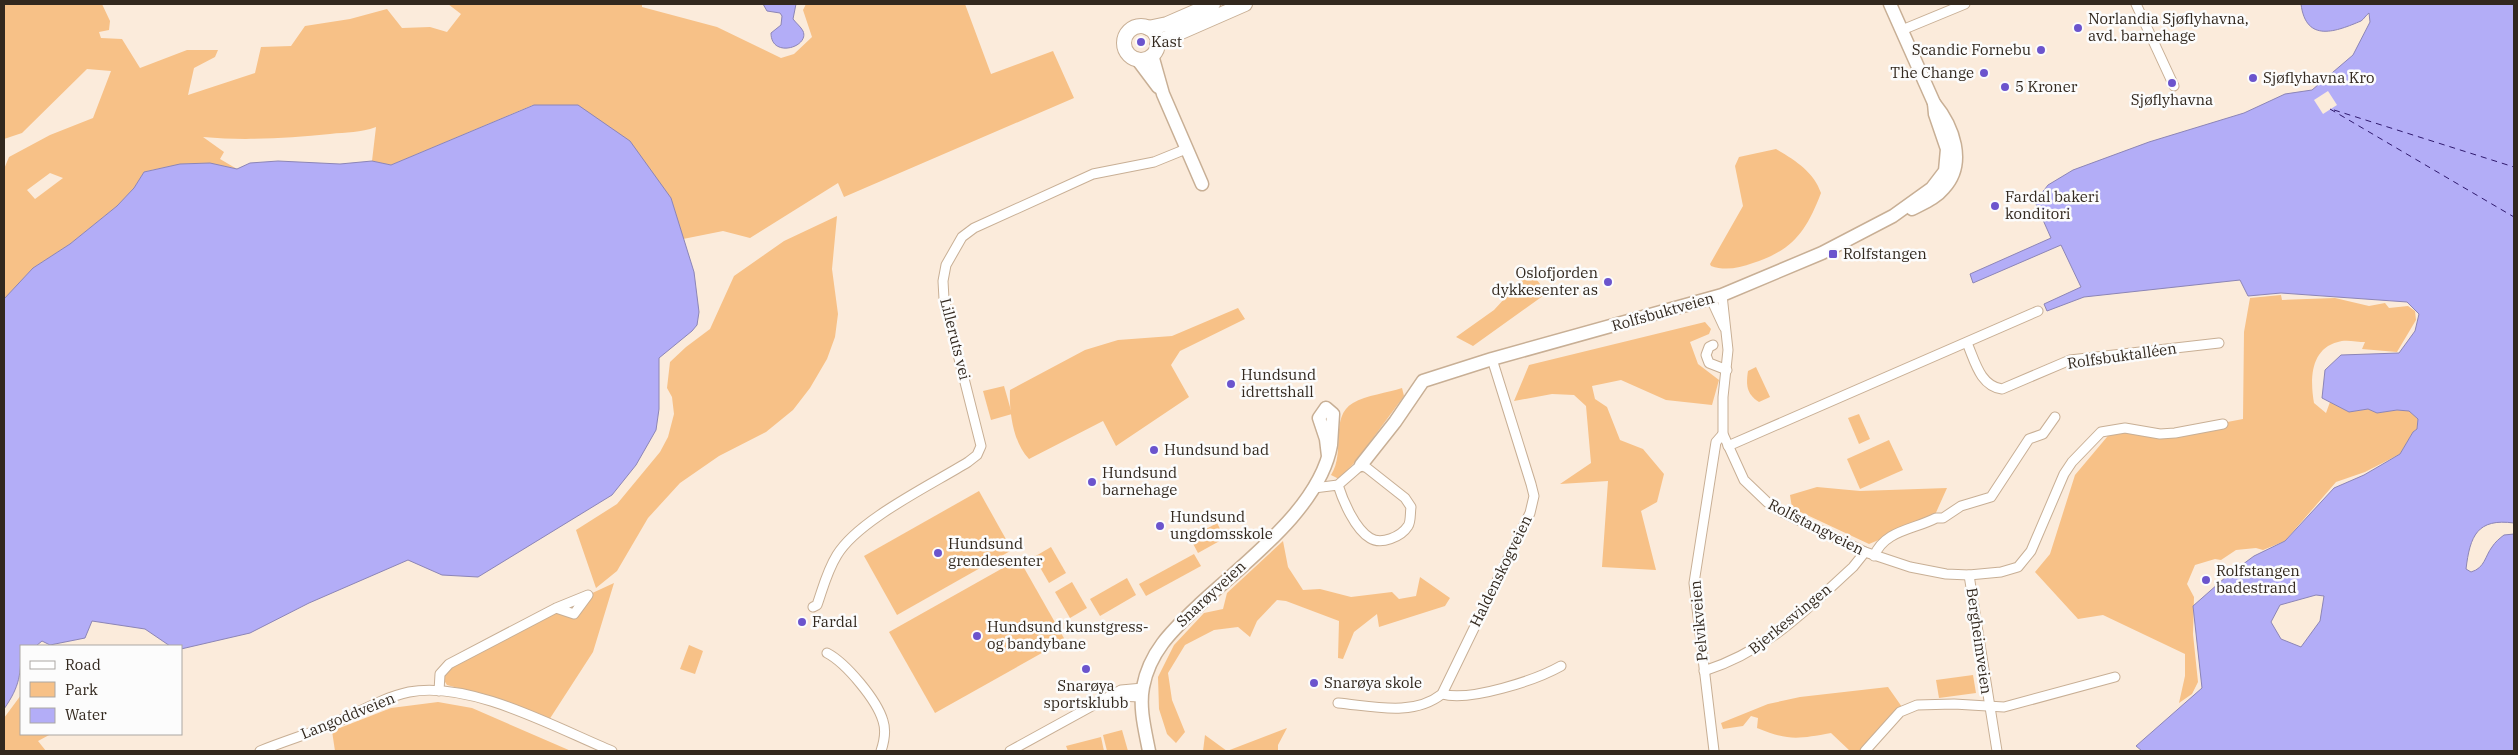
<svg xmlns="http://www.w3.org/2000/svg" width="2518" height="755" font-family="'IBM Plex Serif',serif">
  <rect width="100%" height="100%" fill="#fbebdb"/>
  <!-- green -->
  <g fill="#f7c187" fill-rule="evenodd">
    <path d="M4 4H102L110 21 109 30 99 32 101 38 122 39 140 68 187 50H218L215 57 194 68 188 95 255 73 261 47 291 46 305 26 350 19 387 9 402 28 430 27 447 32 461 14 448 4H642V7L717 27 781 58 794 54 812 37 803 10 806 4H965L991 74 1053 51 1074 98 844 197 838 183 750 238 723 231 683 239 671 198 533 105 391 165 372 161 376 127C360 133 347 132 330 134 288 138 246 141 203 137L224 152 220 159 237 169C200 160 181 163 144 172L134 188 117 206 70 244 33 268 4 299V169L9 157 50 135 93 118 111 71 87 69 22 133 4 139ZM50 173 63 178 35 199 27 190Z"/>
    <path d="M1776 149C1795 160 1814 172 1821 193 1806 232 1793 250 1753 263 1739 268 1725 271 1711 266L1710 264 1743 206 1735 166 1739 157Z"/>
    <polygon points="837,216 832,269 838,314 835,337 827,359 810,388 793,410 766,432 719,456 680,483 648,518 617,571 596,588 576,530 617,504 660,452 668,437 674,414 672,397 667,388 670,362 686,347 710,329 734,276 784,241"/>
    <polygon points="1530,271 1547,293 1473,346 1456,337 1494,310"/>
    <path d="M2281 295 2282 300 2335 298 2369 306 2385 303 2389 308 2408 306 2415 311 2416 320 2397 352 2362 349 2365 342C2357 342 2345 339 2338 342 2310 349 2310 380 2314 403L2326 413 2330 402 2349 412 2368 409 2377 413 2397 410 2409 411 2418 419 2417 429 2413 432 2400 454 2365 472 2336 482 2285 541 2263 550 2256 548 2236 550 2221 560 2215 559 2195 565 2187 584 2194 597 2193 634 2198 682 2192 694 2179 703 2185 676V654L2103 615 2078 619 2035 572 2050 554 2075 475 2112 431 2170 433 2243 419 2244 332 2250 298Z"/>
    <path d="M1238 308 1245 319 1180 351 1171 365 1189 397 1116 446 1103 421 1029 459C1013 443 1009 411 1010 390L1085 350 1118 340 1172 336Z"/>
    <polygon points="1705,322 1711,329 1709,334 1690,342 1698,364 1719,380 1712,405 1666,400 1621,380 1592,386 1595,399 1607,407 1620,440 1643,449 1664,474 1657,502 1641,511 1656,570 1602,567 1608,481 1560,484 1591,463 1586,406 1574,395 1552,394 1514,401 1529,365"/>
    <path d="M1756 367 1770 397 1759 402C1746 394 1746 384 1748 371Z"/>
    <polygon points="1004,386 1012,414 991,420 983,391"/>
    <path d="M1402 388 1404 396 1356 461 1339 479 1331 475C1346 452 1329 417 1353 403 1366 395 1388 393 1402 388Z"/>
    <polygon points="1859,414 1870,439 1859,444 1848,418"/>
    <polygon points="1889,440 1903,470 1860,489 1847,459"/>
    <polygon points="1817,487 1860,491 1947,488 1934,517 1869,544 1792,508 1790,495"/>
    <polygon points="979,491 1012,550 897,615 864,556"/>
    <polygon points="1217,523 1225,538 1198,553 1190,538"/>
    <polygon points="1283,541 1288,567 1303,590 1320,589 1351,597 1392,592 1399,599 1416,596 1420,577 1450,598 1445,606 1379,627 1377,614 1354,632 1343,659 1338,658 1339,621 1286,601 1277,600 1257,621 1250,637 1238,627 1214,630 1185,645 1168,673 1172,700 1185,732 1176,743 1167,734 1159,709 1158,677 1174,645 1204,613 1223,609 1227,593"/>
    <polygon points="1051,547 1066,573 1049,583 1034,557"/>
    <polygon points="1194,554 1201,566 1146,596 1139,584"/>
    <polygon points="1019,559 1065,640 935,713 889,632"/>
    <polygon points="1127,578 1136,595 1100,616 1090,599"/>
    <polygon points="1072,582 1087,608 1070,618 1055,592"/>
    <polygon points="614,583 593,652 549,720 488,696 447,685 442,677 449,664 556,608 574,614 588,595"/>
    <polygon points="689,645 703,651 695,674 680,669"/>
    <polygon points="1973,675 1976,693 1939,698 1936,680"/>
    <path d="M1888 687 1902 707 1861 751H1850L1831 733C1798 739 1788 741 1757 728L1758 718 1751 716 1743 726 1723 729 1721 723 1768 704 1800 697Z"/>
    <polygon points="21,695 21,734 51,734 38,741 46,751 4,751 4,718"/>
    <polygon points="438,702 472,708 571,751 335,751 332,731 391,708"/>
    <polygon points="1287,728 1278,745 1278,751 1203,751 1205,735 1227,751"/>
    <polygon points="1122,730 1128,751 1107,751 1103,735"/>
    <polygon points="1101,737 1104,751 1068,751 1066,746"/>
  </g>
  <!-- water -->
  <g fill="#b3adf7" stroke="#8c85b6" fill-rule="evenodd">
    <path d="M763 4H796L793 19C796 23 801 27 803 31 810 47 771 59 771 33L781 25 782 16 780 13 767 11Z"/>
    <path d="M2301 4H2514V523C2477 518 2470 536 2466 569L2471 572C2485 568 2485 556 2492 547 2495 542 2500 538 2504 535L2514 534V751H2142L2136 746 2202 688 2193 606 2227 576 2254 556 2285 541 2334 488 2364 475 2400 454 2413 432 2417 429 2418 419 2409 411 2397 410 2377 413 2368 409 2349 412 2322 398 2325 370 2341 355 2399 353 2415 331 2419 314 2407 302 2281 293 2248 296 2240 280 2084 297 2047 311 2044 304 2081 287 2061 245 1973 283 1970 274 2051 238 2035 202 2048 185 2073 170 2149 142 2244 113 2285 94 2312 90 2353 55 2370 22 2369 13C2366 15 2364 19 2361 21 2337 31 2306 44 2301 4ZM2316 595 2324 596 2320 621 2301 647 2281 639 2271 622 2280 605Z"/>
    <path d="M534 105H578L630 141 671 198 694 272 699 312 697 325 692 331 659 358V409L656 430 636 465 612 495 478 577 442 575 408 560 309 603 250 633 181 649V646H170L145 629 92 621 85 638 50 645 42 641 36 646H21C21 674 20 686 4 709V299L33 268 70 244 117 206 134 188 144 172 180 164 210 163 237 169 250 163 278 161 340 164 372 161 391 165Z"/>
  </g>
  <!-- pier -->
  <polygon fill="#fbebdb" points="2328,91 2337,105 2323,114 2314,100"/>
  <g fill="none" stroke-linecap="round" stroke-linejoin="round">
    <!-- ferry -->
    <g stroke="#301a6e" stroke-width="1" stroke-dasharray="6 5" stroke-linecap="butt">
      <polyline points="2330,109 2514,217"/>
      <polyline points="2334,110 2514,167"/>
    </g>
    <!-- street casing -->
    <g stroke="#c8af95" stroke-width="11">
      <g id="street">
        <polyline points="2136,4 2174,86"/>
        <polyline points="1902,30 1965,4"/>
        <polyline points="1722,295 1728,350 1723,397 1723,434 1744,480 1767,502 1780,511 1865,552 1910,567 1946,574 1969,575 2001,572 2018,567 2031,551 2064,474 2072,462 2101,432 2125,428 2160,434 2175,433 2223,424"/>
        <polyline points="1711,299 1724,327"/>
        <path d="M1967 343C1975 361 1980 386 2002 389L2070 360 2219 343"/>
        <polyline points="1713,345 1709,347 1706,355 1709,363 1727,370"/>
        <polyline points="1728,446 2038,311"/>
        <path d="M1314 488 1338 485C1343 501 1355 529 1370 538 1381 545 1401 537 1408 526 1411 522 1410 513 1411 507L1405 498 1367 468 1361 465 1338 485"/>
        <path d="M1874 556C1885 530 1913 530 1936 518H1943L1961 506 1991 497 2029 439 2043 434 2055 417"/>
        <polyline points="1969,575 1997,751"/>
        <path d="M813 607 817 605C823 588 827 571 837 555 858 520 931 485 968 462L977 455 981 446 944 299 943 281 946 265 962 237 974 228 1093 174 1154 162 1186 149"/>
        <path d="M827 653C846 663 877 700 883 721 886 730 884 742 881 751"/>
        <path d="M1704 671C1767 651 1806 610 1853 567L1865 552"/>
        <polyline points="439,691 440,674 449,664 556,608 588,595 574,614 556,608"/>
        <path d="M1442 694C1470 702 1536 680 1561 666"/>
        <polyline points="1114,696 1142,697"/>
        <path d="M1338 703C1372 706 1413 717 1442 694L1530 513 1534 496 1531 484 1492 359"/>
        <path d="M260 751C282 742 305 735 328 726 354 715 381 698 409 692 470 680 556 728 612 751"/>
        <polyline points="1010,751 1121,690 1143,688"/>
        <polyline points="1714,751 1694,583 1716,442 1723,434"/>
        <polyline points="1865,751 1900,712 1917,705 1954,704 2004,707 2115,677"/>
      </g>
    </g>
    <!-- secondary casing -->
    <g stroke="#c8af95" stroke-width="15">
      <g id="secondary">
        <path d="M1890 4 1934 103C1953 126 1967 163 1944 188 1936 198 1923 203 1912 209"/>
        <polyline points="1152,55 1163,94 1202,184"/>
        <polyline points="1137,59 1158,87"/>
        <polyline points="1361,465 1395,422 1423,381 1492,359 1722,295 1822,253 1893,216 1932,188 1945,171 1947,149 1935,114 1934,103"/>
        <path d="M1149 751C1145 730 1139 708 1143 687 1150 650 1174 629 1200 604 1245 562 1320 508 1331 445L1333 414 1326 408 1319 418 1326 439 1328 456"/>
      </g>
    </g>
    <!-- primary casing -->
    <g stroke="#c8af95" stroke-width="16">
      <g id="primary">
        <circle cx="1141" cy="43" r="17"/>
        <polyline points="1148,28 1167,24 1213,4"/>
        <polyline points="1157,45 1165,39 1245,4"/>
      </g>
    </g>
    <!-- street -->
    <use href="#street" stroke="#fff" stroke-width="9"/>
    <!-- secondary -->
    <use href="#secondary" stroke="#fff" stroke-width="12"/>
    <!-- primary -->
    <use href="#primary" stroke="#fff" stroke-width="14"/>
  </g>
  <!-- markers -->
  <g fill="#6b54cd" stroke="#fcfcfc" stroke-width="2">
    <circle cx="2078" cy="28" r="5"/>
    <circle cx="1141" cy="42" r="5"/>
    <circle cx="2041" cy="50" r="5"/>
    <circle cx="1984" cy="73" r="5"/>
    <circle cx="2253" cy="78" r="5"/>
    <circle cx="2172" cy="83" r="5"/>
    <circle cx="2005" cy="87" r="5"/>
    <circle cx="1995" cy="206" r="5"/>
    <rect x="1828" y="249" width="10" height="10" rx="2.5"/>
    <circle cx="1608" cy="282" r="5"/>
    <circle cx="1231" cy="384" r="5"/>
    <circle cx="1154" cy="450" r="5"/>
    <circle cx="1092" cy="482" r="5"/>
    <circle cx="1160" cy="526" r="5"/>
    <circle cx="938" cy="553" r="5"/>
    <circle cx="2206" cy="580" r="5"/>
    <circle cx="802" cy="622" r="5"/>
    <circle cx="977" cy="636" r="5"/>
    <circle cx="1086" cy="669" r="5"/>
    <circle cx="1314" cy="683" r="5"/>
  </g>
  <g text-anchor="middle" stroke-width="5" stroke-linejoin="round" paint-order="stroke">
    <!-- poi labels -->
    <g font-size="15" fill="#32281e" stroke="#fcfcfc" text-anchor="start">
      <text x="2088" y="24">Norlandia Sjøflyhavna,<tspan x="2088" dy="17">avd. barnehage</tspan></text>
      <text x="1151" y="47">Kast</text>
      <text x="2031" y="55" text-anchor="end">Scandic Fornebu</text>
      <text x="1974" y="78" text-anchor="end">The Change</text>
      <text x="2263" y="83">Sjøflyhavna Kro</text>
      <text x="2015" y="92">5 Kroner</text>
      <text x="2172" y="105" text-anchor="middle">Sjøflyhavna</text>
      <text x="2005" y="202">Fardal bakeri<tspan x="2005" dy="17">konditori</tspan></text>
      <text x="1843" y="259">Rolfstangen</text>
      <text x="1598" y="278" text-anchor="end">Oslofjorden<tspan x="1598" dy="17">dykkesenter as</tspan></text>
      <text x="1241" y="380">Hundsund<tspan x="1241" dy="17">idrettshall</tspan></text>
      <text x="1164" y="455">Hundsund bad</text>
      <text x="1102" y="478">Hundsund<tspan x="1102" dy="17">barnehage</tspan></text>
      <text x="1170" y="522">Hundsund<tspan x="1170" dy="17">ungdomsskole</tspan></text>
      <text x="948" y="549">Hundsund<tspan x="948" dy="17">grendesenter</tspan></text>
      <text x="2216" y="576">Rolfstangen<tspan x="2216" dy="17">badestrand</tspan></text>
      <text x="812" y="627">Fardal</text>
      <text x="987" y="632">Hundsund kunstgress-<tspan x="987" dy="17">og bandybane</tspan></text>
      <text x="1324" y="688">Snarøya skole</text>
      <text x="1086" y="691" text-anchor="middle">Snarøya<tspan x="1086" dy="17">sportsklubb</tspan></text>
    </g>
    <!-- street labels -->
    <g font-size="15" fill="#32281e" stroke="#fcfcfc">
      <text transform="translate(1663 312) rotate(-16)" y="5">Rolfsbuktveien</text>
      <text transform="translate(955 339) rotate(76)" y="5">Lilleruts vei</text>
      <text transform="translate(2122 356) rotate(-8)" y="5">Rolfsbuktalléen</text>
      <text transform="translate(1816 527) rotate(27)" y="5">Rolfstangveien</text>
      <text transform="translate(1501 571) rotate(-64)" y="5">Haldenskogveien</text>
      <text transform="translate(1211 594) rotate(-43)" y="5">Snarøyveien</text>
      <text transform="translate(1790 619) rotate(-39)" y="5">Bjerkesvingen</text>
      <text transform="translate(1699 621) rotate(-95)" y="5">Pelvikveien</text>
      <text transform="translate(1979 641) rotate(82)" y="5">Bergheimveien</text>
      <text transform="translate(348 716) rotate(-22)" y="5">Langoddveien</text>
    </g>
  </g>
  <!-- border -->
  <rect width="2518" height="755" fill="none" stroke="#32281e" stroke-width="10"/>
  <!-- legend -->
  <rect x="20" y="645" width="162" height="90" fill="#fcfcfc" stroke="#aba7a3"/>
  <rect x="30" y="661" width="25" height="8" fill="#ffffff" stroke="#aba7a3"/>
  <text x="65" y="670" font-size="15" fill="#32281e">Road</text>
  <rect x="30" y="682" width="25" height="15" fill="#f7c187" stroke="#aba7a3"/>
  <text x="65" y="695" font-size="15" fill="#32281e">Park</text>
  <rect x="30" y="708" width="25" height="15" fill="#b3adf7" stroke="#aba7a3"/>
  <text x="65" y="720" font-size="15" fill="#32281e">Water</text>
</svg>
